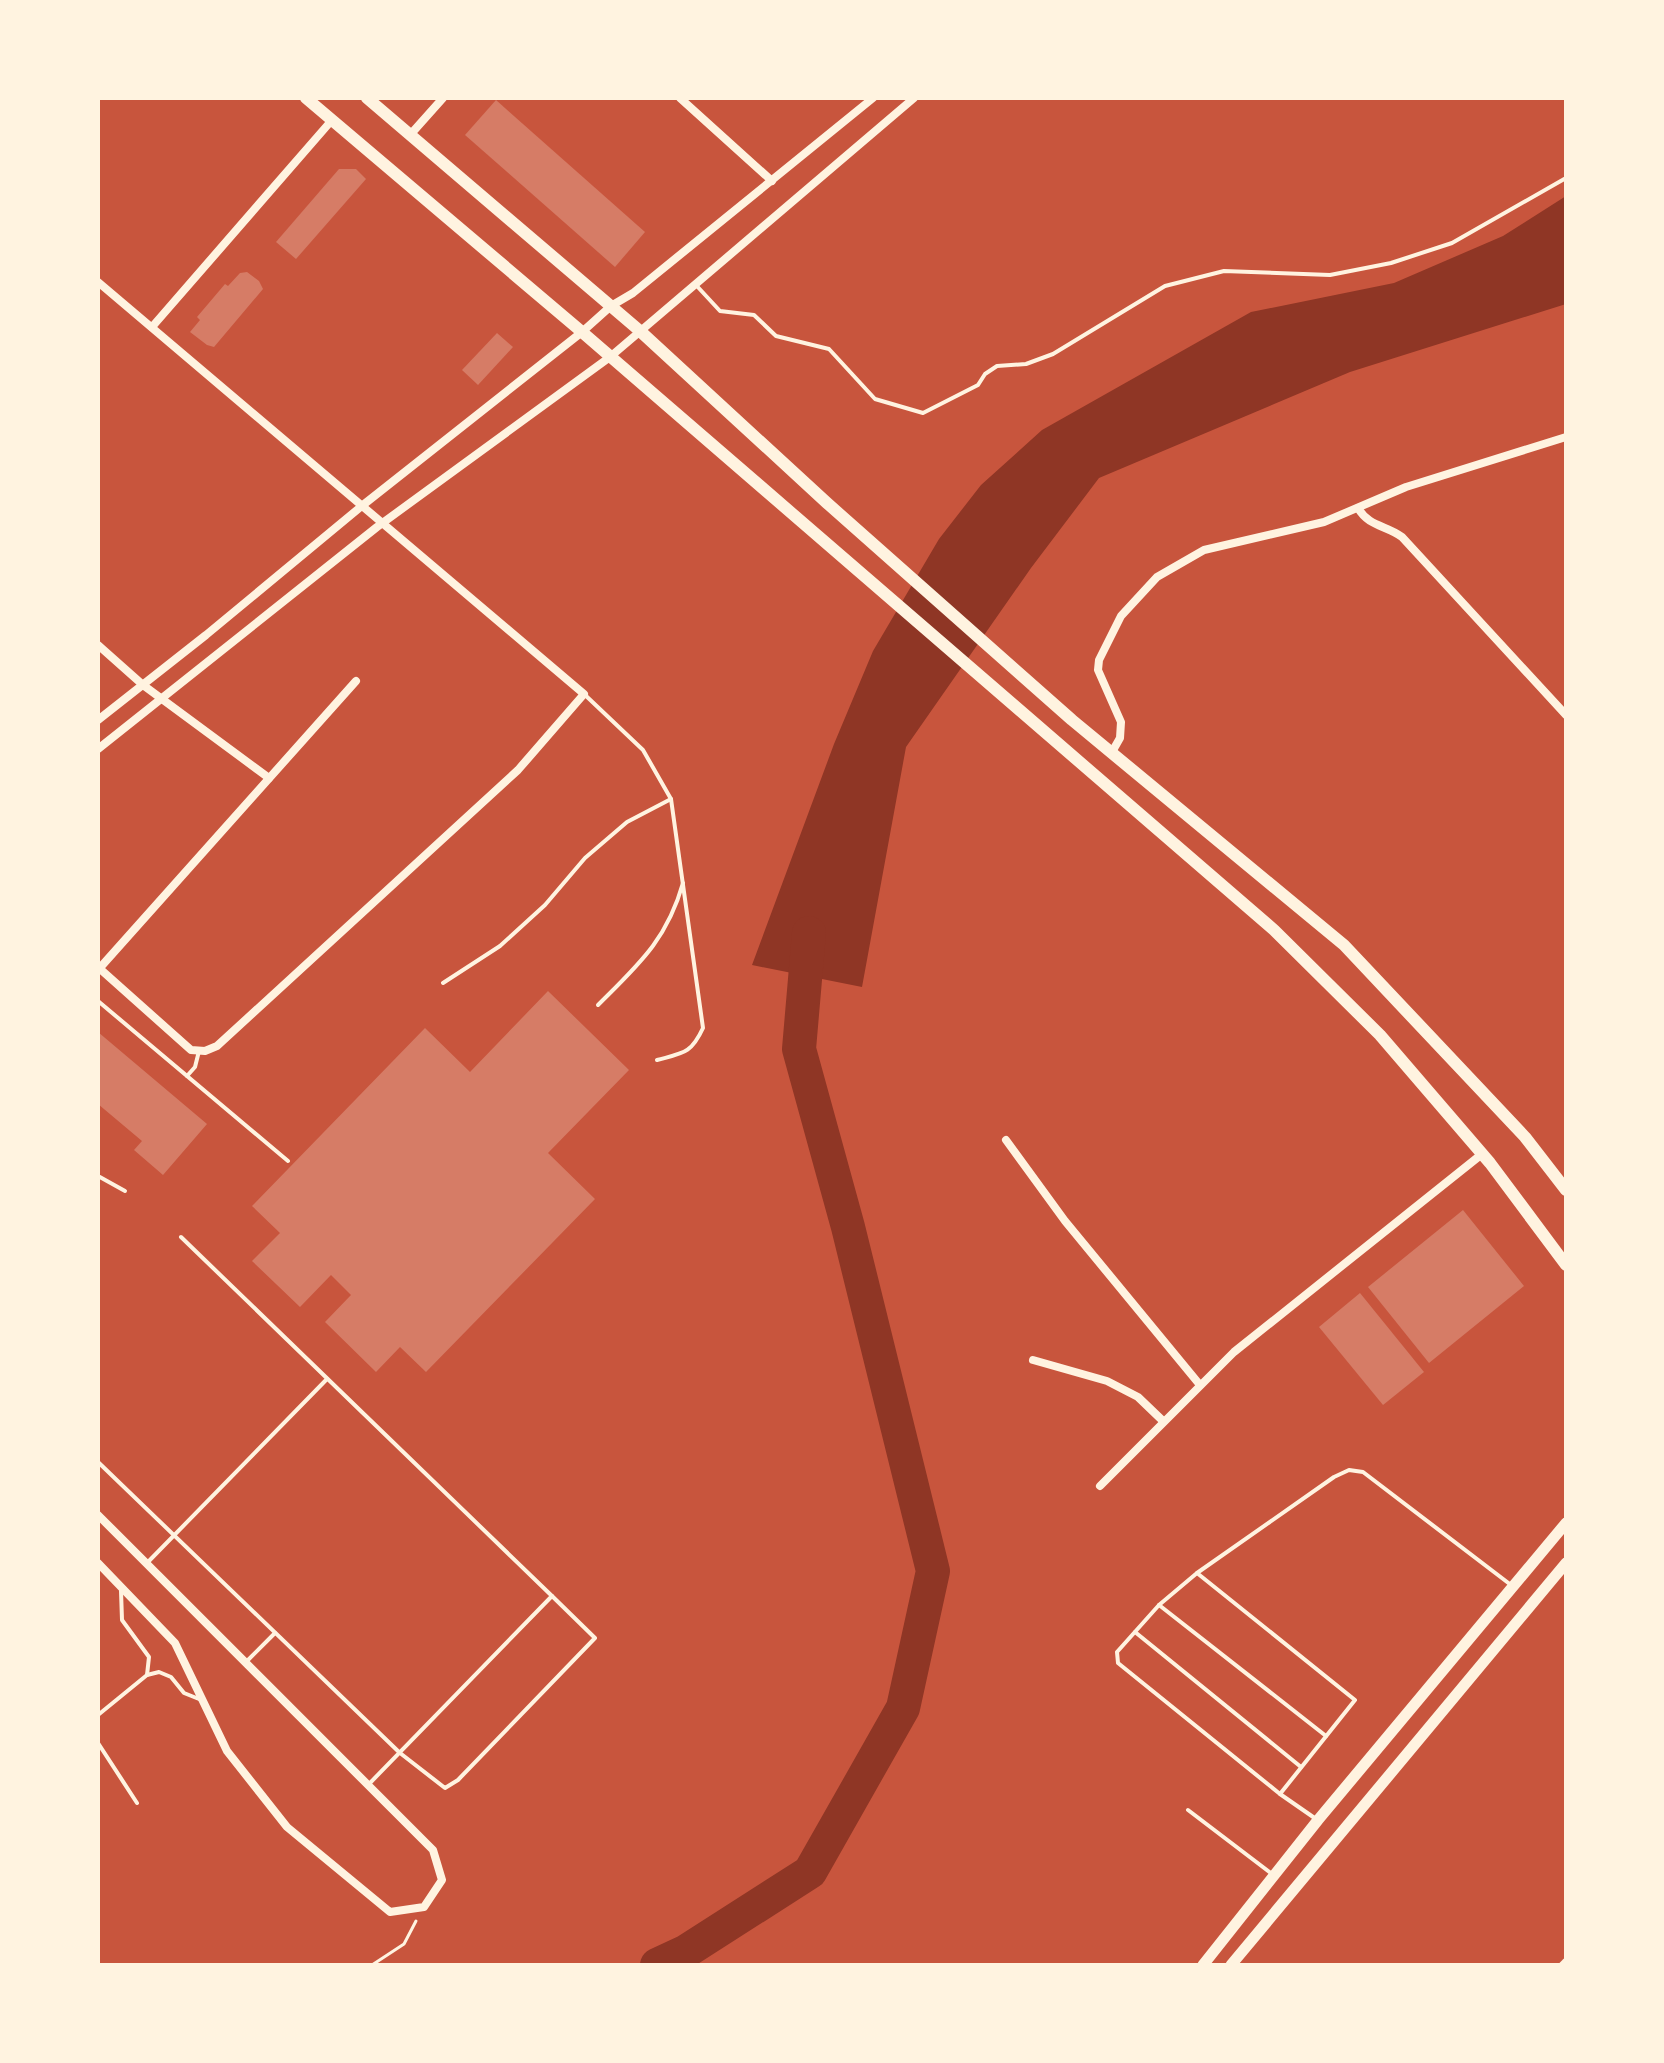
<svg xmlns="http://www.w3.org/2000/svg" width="1664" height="2063" font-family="Manrope,sans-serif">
  <rect width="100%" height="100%" fill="#c8553d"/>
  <!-- water -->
  <polygon fill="#8f3625" points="1566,196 1566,304 1350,372 1099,478 1031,568 906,747 862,987 752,965 834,744 873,651 939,539 981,485 1042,430 1251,312 1394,283 1503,236"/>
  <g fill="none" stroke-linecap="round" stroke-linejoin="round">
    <!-- river -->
    <polyline stroke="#8f3625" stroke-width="34" points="657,1965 685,1952 810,1872 903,1708 933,1571 848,1227 799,1049 809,933"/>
  </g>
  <!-- building -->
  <g fill="#d67c66">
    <polygon points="496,100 645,232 615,267 465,135"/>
    <polygon points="339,169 356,169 366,179 296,259 276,242"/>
    <polygon points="247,272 259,281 263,289 214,347 207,345 190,332 200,320 197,317 225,284 228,286 240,273"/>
    <polygon points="497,333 513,347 478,385 462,370"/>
    <polygon points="548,991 629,1070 548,1153 595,1199 426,1372 400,1347 376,1372 325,1322 351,1295 331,1275 300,1307 252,1261 280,1233 252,1206 425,1028 470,1072"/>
    <polygon points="98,1032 207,1124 163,1175 134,1150 142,1141 98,1104"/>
    <polygon points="1463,1210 1524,1286 1429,1363 1368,1287"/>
    <polygon points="1360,1293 1424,1372 1383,1405 1319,1327"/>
  </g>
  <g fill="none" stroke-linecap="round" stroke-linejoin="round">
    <!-- path -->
    <polyline stroke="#fff3e0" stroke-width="3" points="372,1965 404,1944 416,1921"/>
    <!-- service -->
    <g stroke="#fff3e0" stroke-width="4">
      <polyline points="695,284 720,311 754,315 776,336 829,349 875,399 923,413 978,385 985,374 997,366 1026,364 1053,354 1165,286 1224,271 1330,275 1391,263 1452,243 1566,178"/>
      <path d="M584 694 643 750 671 799 703 1028C691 1054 683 1053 657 1060"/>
      <polyline points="443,983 500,946 545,905 585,858 627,822 671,799"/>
      <polyline points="98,1001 288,1161"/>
      <path d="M598 1005C638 965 667 940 683 883"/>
      <polyline points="187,1076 195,1067 199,1051"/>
      <polyline points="98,1176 125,1191"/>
      <polyline points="181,1237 552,1596 368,1785"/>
      <polyline points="98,1462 400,1753 445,1788 458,1780 595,1638 552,1596"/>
      <polyline points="147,1563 327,1379"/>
      <polyline points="1197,1573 1355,1700 1280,1794"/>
      <polyline points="121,1591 122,1620 149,1657 147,1675"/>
      <polyline points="1159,1605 1326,1736"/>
      <polyline points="1135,1632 1301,1767"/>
      <polyline points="246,1662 275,1633"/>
      <polyline points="98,1715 147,1675 159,1672 171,1677 184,1693 199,1699"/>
      <polyline points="98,1743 137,1803"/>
      <polyline points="1188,1810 1272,1874"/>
      <polyline points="1316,1819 1280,1794 1118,1663 1117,1652 1159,1605 1197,1573 1334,1477 1349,1470 1363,1472 1511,1585"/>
    </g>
    <!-- minor -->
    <g stroke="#fff3e0" stroke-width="8">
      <polyline points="680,98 772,181"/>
      <polyline points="410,135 443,98"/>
      <polyline points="98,282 584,694 518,770 217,1046 205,1051 191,1050 99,968"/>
      <polyline points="152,327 332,120"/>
      <path d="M1358 508C1369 527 1386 525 1402 537L1566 715"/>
      <polyline points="98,645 143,685 269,778"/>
      <polyline points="98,720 206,635 363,505 582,332 611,306 633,293 873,98"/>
      <polyline points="98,749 377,527 610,357 914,98"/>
      <polyline points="1112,752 1120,738 1121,722 1098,670 1099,660 1121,616 1157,577 1204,550 1324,522 1406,487 1566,437"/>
      <polyline points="98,970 356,681"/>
      <polyline points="1006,1140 1065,1221 1200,1385"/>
      <polyline points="1033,1360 1107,1381 1138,1397 1163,1421"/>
      <polyline points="1100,1486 1234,1352 1482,1154"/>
      <polyline points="98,1515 433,1850 442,1880 424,1907 390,1912 287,1827 227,1751 175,1643 98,1563"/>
      <polyline points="1563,1965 1566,1962"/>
    </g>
    <!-- secondary -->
    <g stroke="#fff3e0" stroke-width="11">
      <polyline points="1203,1965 1318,1820 1566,1523"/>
      <polyline points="1231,1965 1566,1563"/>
    </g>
    <!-- primary -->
    <g stroke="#fff3e0" stroke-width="12">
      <polyline points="306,98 582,332 1274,930 1380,1035 1490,1163 1566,1265"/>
      <polyline points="367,98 640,331 827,503 1072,720 1344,945 1525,1137 1566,1190"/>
    </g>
  </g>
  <!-- border -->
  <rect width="1664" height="2063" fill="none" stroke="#fff3e0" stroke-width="200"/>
</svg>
